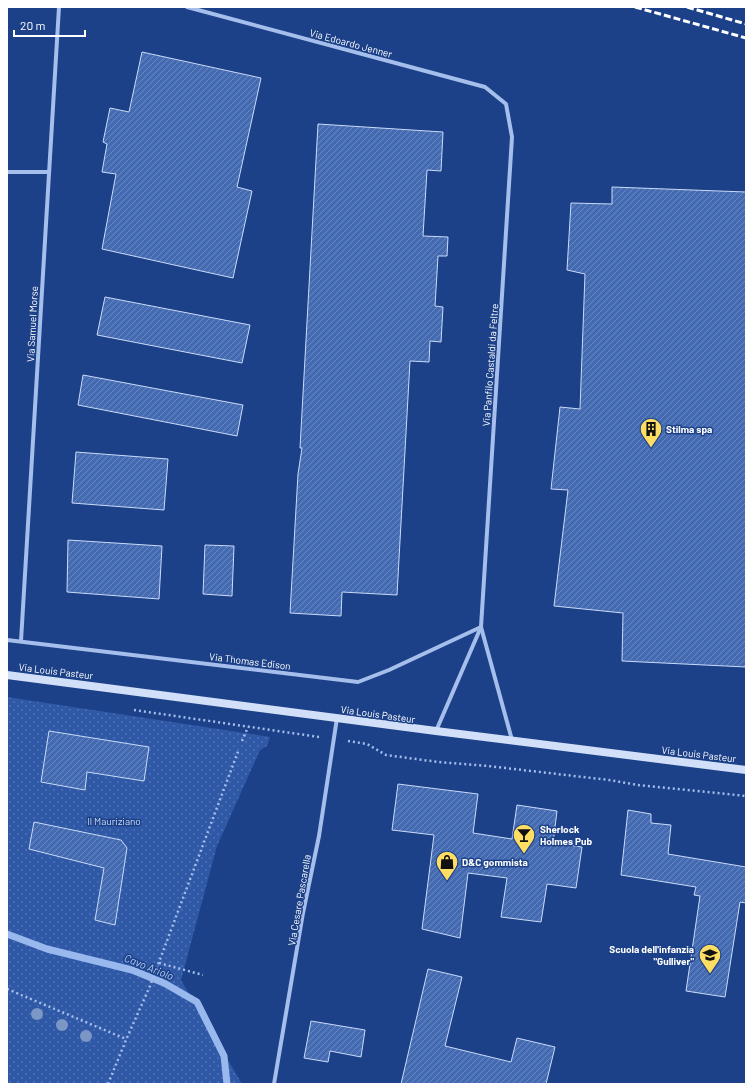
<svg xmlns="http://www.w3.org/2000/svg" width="753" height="1091" font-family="Barlow,sans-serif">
  <defs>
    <pattern id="green-dots" width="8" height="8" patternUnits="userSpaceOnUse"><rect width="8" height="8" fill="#2f59a6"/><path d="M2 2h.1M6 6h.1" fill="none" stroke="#4e72b3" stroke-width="1.8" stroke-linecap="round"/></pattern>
    <pattern id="building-hatch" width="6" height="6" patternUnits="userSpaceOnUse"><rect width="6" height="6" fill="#446ab1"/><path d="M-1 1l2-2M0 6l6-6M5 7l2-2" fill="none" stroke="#6988c1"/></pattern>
  </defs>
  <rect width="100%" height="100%" fill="#1c4188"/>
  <!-- green -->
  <polygon fill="url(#green-dots)" points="7,697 270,737 267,746 260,750 217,846 181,980 242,1084 7,1084"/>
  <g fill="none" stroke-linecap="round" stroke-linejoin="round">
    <!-- stream -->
    <polyline stroke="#98b8ee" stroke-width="7" points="7,934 47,949 132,970 164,983 197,1002 224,1056 227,1084"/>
  </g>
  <!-- building -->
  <g fill="url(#building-hatch)" stroke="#cadbf9">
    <polygon points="142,52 261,78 237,187 252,191 233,278 102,249 116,174 102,172 107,144 103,142 110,108 129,112"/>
    <polygon points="318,124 443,132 441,171 427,170 423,236 448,237 447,256 438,256 435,306 443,307 441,342 430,341 429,362 410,361 397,595 342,592 341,616 290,613 298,474 302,448 300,448"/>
    <polygon points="612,187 746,192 746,667 622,661 623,613 554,606 568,490 551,489 560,407 580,409 585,274 567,270 571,203 612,204"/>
    <polygon points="105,297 250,325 242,363 97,335"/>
    <polygon points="83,375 243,405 237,436 78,405"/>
    <polygon points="76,452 168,459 164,510 72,503"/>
    <polygon points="68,540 162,546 159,599 67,592"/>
    <polygon points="205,545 234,546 232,596 203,594"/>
    <polygon points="49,731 149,747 144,781 87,772 85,790 41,782"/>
    <polygon points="398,784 478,794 473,833 512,839 517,805 557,811 553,843 582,847 576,888 547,884 541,922 501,917 507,878 468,873 460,938 422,929 434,835 392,830"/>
    <polygon points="628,810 651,814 651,823 671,825 668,854 746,867 746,903 740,902 725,997 686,991 700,896 694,895 696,887 621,875"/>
    <polygon points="34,822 121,840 127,848 115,925 95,920 104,868 29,849"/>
    <polygon points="428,969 462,977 445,1046 511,1062 517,1038 555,1047 546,1084 401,1084"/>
    <polygon points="311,1021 365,1030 361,1057 330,1051 328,1062 304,1058"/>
  </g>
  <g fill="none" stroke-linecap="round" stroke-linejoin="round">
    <!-- path -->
    <g stroke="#a5beec" stroke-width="2.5" stroke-dasharray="2 3" stroke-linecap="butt">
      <polyline points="134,710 319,737"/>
      <polyline points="242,741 248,727"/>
      <polyline points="348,741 367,744 386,755 438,762 488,766 609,780 638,785 746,796"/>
      <polyline points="159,963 203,975"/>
      <polyline points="7,989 126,1039"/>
      <polyline points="108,1084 126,1040 150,986 239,749"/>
    </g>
    <!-- minor -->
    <g stroke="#a5beec" stroke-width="4">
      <polyline points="187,7 485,87 506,104 512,137 481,627 512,740"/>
      <polyline points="7,172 49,172"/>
      <polyline points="7,640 358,682 389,670 481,627"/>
      <polyline points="21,641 59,7"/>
      <polyline points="436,731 481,627"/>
      <polyline points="274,1084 303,913 319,836 337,718"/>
    </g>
    <!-- secondary -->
    <polyline stroke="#d1dff9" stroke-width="8" points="7,675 436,731 746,770"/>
    <!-- rail -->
    <g stroke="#fff" stroke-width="3" stroke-dasharray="7 3" stroke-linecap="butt">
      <polyline points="635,7 746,38"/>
      <polyline points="687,7 746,24"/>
    </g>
  </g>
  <!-- trees -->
  <g fill="#7c96c6">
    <circle cx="37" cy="1014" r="6"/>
    <circle cx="62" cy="1025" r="6"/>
    <circle cx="86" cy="1036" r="6"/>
  </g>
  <!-- icons -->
  <defs>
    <g id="building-pin" transform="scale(1.15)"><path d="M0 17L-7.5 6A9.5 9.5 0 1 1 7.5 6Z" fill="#fdde62" stroke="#1c4188"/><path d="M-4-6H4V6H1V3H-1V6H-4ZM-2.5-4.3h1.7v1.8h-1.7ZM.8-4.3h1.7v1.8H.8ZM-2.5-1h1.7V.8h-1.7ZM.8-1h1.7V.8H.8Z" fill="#111"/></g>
    <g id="bar-pin" transform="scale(1.15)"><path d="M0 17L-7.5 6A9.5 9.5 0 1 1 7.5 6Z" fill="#fdde62" stroke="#1c4188"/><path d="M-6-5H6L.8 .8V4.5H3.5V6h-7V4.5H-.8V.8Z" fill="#111"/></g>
    <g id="shop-pin" transform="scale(1.15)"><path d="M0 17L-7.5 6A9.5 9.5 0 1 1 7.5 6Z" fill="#fdde62" stroke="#1c4188"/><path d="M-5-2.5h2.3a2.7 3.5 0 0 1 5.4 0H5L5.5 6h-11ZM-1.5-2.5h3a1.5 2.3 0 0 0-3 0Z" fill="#111"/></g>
    <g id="school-pin" transform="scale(1.15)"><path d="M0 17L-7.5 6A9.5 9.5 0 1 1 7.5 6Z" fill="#fdde62" stroke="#1c4188"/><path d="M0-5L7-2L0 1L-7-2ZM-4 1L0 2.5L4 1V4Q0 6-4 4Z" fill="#111"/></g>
  </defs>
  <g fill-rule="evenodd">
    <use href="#building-pin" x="651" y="429"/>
    <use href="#bar-pin" x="524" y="835"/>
    <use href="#shop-pin" x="447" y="862"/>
    <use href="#school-pin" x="710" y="955"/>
  </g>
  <g text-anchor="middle" stroke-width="3" stroke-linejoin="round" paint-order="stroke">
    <!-- street labels -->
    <g font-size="10" fill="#fff" stroke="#1c4188">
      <text transform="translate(351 43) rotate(15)" y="4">Via Edoardo Jenner</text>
      <text transform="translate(32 324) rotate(-87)" y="4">Via Samuel Morse</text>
      <text transform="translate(490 365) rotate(-86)" y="4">Via Panfilo Castaldi da Feltre</text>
      <text transform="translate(250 661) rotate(7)" y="4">Via Thomas Edison</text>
      <text transform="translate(56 671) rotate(7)" y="4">Via Louis Pasteur</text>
      <text transform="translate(378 714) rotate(8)" y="4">Via Louis Pasteur</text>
      <text transform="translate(699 754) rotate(7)" y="4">Via Louis Pasteur</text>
      <text transform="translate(299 900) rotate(-80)" y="4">Via Cesare Pascarella</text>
    </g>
    <!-- poi labels -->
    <g font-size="10" font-weight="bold" fill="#fff" stroke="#1c4188" text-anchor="start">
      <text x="666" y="433">Stilma spa</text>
      <text x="540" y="833">Sherlock<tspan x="540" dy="12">Holmes Pub</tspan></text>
      <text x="462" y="866">D&amp;C gommista</text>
      <text x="694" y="953" text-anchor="end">Scuola dell'infanzia<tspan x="694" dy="12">"Gulliver"</tspan></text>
    </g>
    <!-- park labels -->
    <g font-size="10" fill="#cadbf9" stroke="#1c4188">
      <text x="114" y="825">Il Mauriziano</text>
    </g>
    <!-- water labels -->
    <g font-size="11" font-style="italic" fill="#b1c9f3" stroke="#1c4188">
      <text transform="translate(149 967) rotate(22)" y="4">Cavo Ariolo</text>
    </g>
  </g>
  <!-- border -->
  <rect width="753" height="1091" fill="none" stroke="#ffffff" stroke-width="16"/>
  <!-- scale -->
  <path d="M14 30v6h71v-6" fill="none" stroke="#ffffff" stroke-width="2"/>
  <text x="20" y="30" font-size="12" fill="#ffffff" stroke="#1c4188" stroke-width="3" paint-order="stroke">20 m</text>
</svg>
